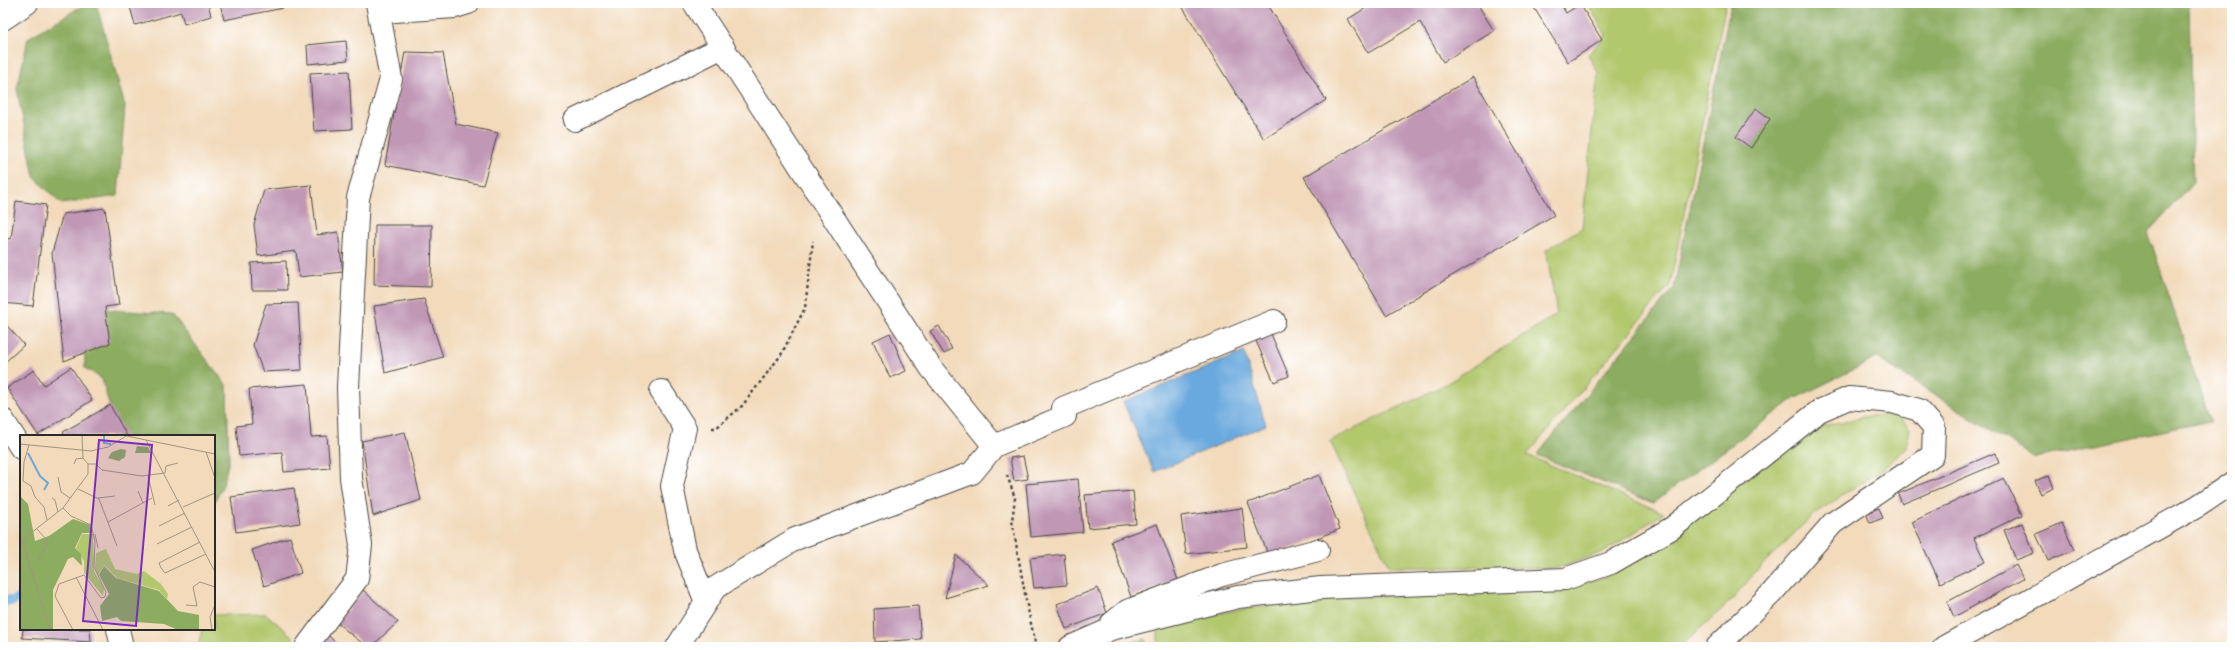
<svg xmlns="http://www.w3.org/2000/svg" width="2235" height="650" font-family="'IM FELL French Canon',serif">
  <rect width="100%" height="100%" fill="#fff"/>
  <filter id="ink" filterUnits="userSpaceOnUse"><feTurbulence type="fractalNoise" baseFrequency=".025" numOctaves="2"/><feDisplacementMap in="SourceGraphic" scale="8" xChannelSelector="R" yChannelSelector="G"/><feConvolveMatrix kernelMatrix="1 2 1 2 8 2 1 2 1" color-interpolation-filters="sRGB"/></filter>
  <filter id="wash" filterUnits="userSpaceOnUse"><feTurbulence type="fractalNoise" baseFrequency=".012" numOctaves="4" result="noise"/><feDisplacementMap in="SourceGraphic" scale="16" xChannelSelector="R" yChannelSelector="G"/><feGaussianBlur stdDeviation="0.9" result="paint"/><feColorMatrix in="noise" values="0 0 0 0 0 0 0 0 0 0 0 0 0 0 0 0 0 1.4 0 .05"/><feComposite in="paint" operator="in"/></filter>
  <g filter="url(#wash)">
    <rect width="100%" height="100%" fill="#f2dabb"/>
    <!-- green -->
    <g fill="#b1c86d" stroke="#6e7a4c">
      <polygon points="1587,3 1726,3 1670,285 1527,455 1664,513 1606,551 1559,568 1389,567 1330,441 1446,384 1557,314 1546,250 1582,228 1598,72 1588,55 1606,35"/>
      <polygon points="1895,414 1910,428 1907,447 1883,469 1814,514 1758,569 1734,598 1679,647 1158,647 1158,629 1180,621 1232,611 1323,598 1564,588 1605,577 1670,537 1809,429 1863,417"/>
      <polygon points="266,614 293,637 292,647 198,647 202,629 214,629 214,615"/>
    </g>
    <!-- forest -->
    <g fill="#8cac60" stroke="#5c6c46">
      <polygon points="87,3 96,3 125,106 118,196 61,204 34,177 17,89 28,38"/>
      <polygon points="1731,3 2189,3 2193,183 2148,232 2210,421 2035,458 1877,358 1794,399 1653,503 1537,455 1674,288"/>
      <polygon points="84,308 172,314 227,386 229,460 223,485 214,503 214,436 118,436 102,379 85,368"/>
      <polygon points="1146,639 1147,647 1093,647"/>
    </g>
    <!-- water -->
    <polygon fill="#6ba9dd" stroke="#4b6a84" points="1244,352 1266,425 1154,472 1123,402"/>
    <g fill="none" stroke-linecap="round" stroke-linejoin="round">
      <!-- stream -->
      <polyline stroke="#6ba9dd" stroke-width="10" points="3,601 13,601 21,596"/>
    </g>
    <g id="blocks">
      <!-- building -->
      <g fill="#c097b5">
        <polygon points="129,3 208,3 211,16 184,24 181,12 135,25"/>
        <polygon points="220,3 282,3 283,8 224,20"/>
        <polygon points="1180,3 1267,3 1326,100 1264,139"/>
        <polygon points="1374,3 1477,3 1494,31 1443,62 1420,22 1368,53 1348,19"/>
        <polygon points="1531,3 1560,3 1566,13 1580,4 1602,40 1568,62"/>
        <polygon points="346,41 348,60 308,64 307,45"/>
        <polygon points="405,52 443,53 456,124 498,133 483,185 385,165"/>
        <polygon points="349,71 352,129 314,131 310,73"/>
        <polygon points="1473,77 1554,215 1386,315 1304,177"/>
        <polygon points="1756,108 1770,119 1751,148 1736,137"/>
        <polygon points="311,185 317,235 338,232 343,272 299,277 296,251 258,256 254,225 264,190"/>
        <polygon points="16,201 46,205 33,306 3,303 3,238 11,239"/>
        <polygon points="105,208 119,305 105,307 110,343 64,361 52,253 63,214"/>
        <polygon points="375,225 432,225 431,287 374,285"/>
        <polygon points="286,261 287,290 252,290 251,263"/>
        <polygon points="424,299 443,357 385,373 374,306"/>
        <polygon points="298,303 302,370 263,372 253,345 266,304"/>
        <polygon points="3,321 24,345 3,364"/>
        <polygon points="939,326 952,349 944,354 930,331"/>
        <polygon points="890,333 906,371 890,378 873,341"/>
        <polygon points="1271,334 1289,376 1274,382 1256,341"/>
        <polygon points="71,367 92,400 38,435 7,388 34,370 44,385"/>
        <polygon points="307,384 311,437 327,436 330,468 284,472 282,452 239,456 236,426 252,424 249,389"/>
        <polygon points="110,405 127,436 65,436 63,432"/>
        <polygon points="405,432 421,500 373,516 362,441"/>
        <polygon points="1995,453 1999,463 1902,504 1898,494"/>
        <polygon points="1023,456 1028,479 1014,481 1010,458"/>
        <polygon points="1319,475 1340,529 1269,557 1248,503"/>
        <polygon points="2049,475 2054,488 2041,494 2035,481"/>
        <polygon points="2004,478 2022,515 1974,538 1985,562 1940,583 1912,522"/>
        <polygon points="1078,479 1083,532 1031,537 1026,484"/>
        <polygon points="294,488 300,523 236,532 231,497"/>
        <polygon points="1133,491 1136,524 1088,528 1085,495"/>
        <polygon points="1242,508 1247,547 1186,554 1181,516"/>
        <polygon points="1879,508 1883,518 1870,523 1866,513"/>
        <polygon points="2022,523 2034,553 2016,560 2004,530"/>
        <polygon points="2062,523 2074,550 2048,561 2036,534"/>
        <polygon points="1157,524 1178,580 1131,597 1111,541"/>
        <polygon points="290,537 301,573 264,586 252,550"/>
        <polygon points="1064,554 1067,585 1034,588 1030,558"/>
        <polygon points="956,555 989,585 945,598"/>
        <polygon points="2016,565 2023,579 1954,617 1947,602"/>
        <polygon points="1098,588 1107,613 1066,629 1057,604"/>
        <polygon points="363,590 398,622 371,647 367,647 337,623"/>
        <polygon points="918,606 921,639 875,642 874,609"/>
        <polygon points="23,629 90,629 91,642 22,638"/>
        <polygon points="327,634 340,647 319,647"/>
      </g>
    </g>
  </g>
  <g filter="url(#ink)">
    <use href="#blocks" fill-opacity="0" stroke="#494541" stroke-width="1"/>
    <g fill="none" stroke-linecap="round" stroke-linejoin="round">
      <!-- minor casing -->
      <g stroke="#494541" stroke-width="24">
        <g id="minor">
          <polyline points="694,3 931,368 994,446"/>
          <polyline points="380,12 455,7 468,3"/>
          <polyline points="575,120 723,47"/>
          <polyline points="661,391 685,428 672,486 685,550 706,602"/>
          <polyline points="3,420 21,448"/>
          <polyline points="1112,626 1112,623 1127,611 1222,575 1318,550"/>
          <polyline points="118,629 122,647"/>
          <polyline points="306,647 357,579 361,545 351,478 348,387 358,198 391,79 377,3"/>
          <polyline points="677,647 715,588 795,539 972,473 994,446 1065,416 1063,408 1274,321"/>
          <polyline points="1070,647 1111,629 1238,597 1321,588 1565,579 1611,563 1672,528 1819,411 1849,398 1892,402 1919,410 1934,427 1933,455 1833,523 1771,594 1717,647"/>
          <polyline points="1944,647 2198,506 2232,483"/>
        </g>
      </g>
      <!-- major casing -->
      <g stroke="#494541" stroke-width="24">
        <polyline id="major" points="3,19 27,3"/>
      </g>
      <!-- path -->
      <g stroke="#494541" stroke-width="2.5" stroke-dasharray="3 3" stroke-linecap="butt">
        <polyline points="712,428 716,428 742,406 781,355 805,308 813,241"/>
        <polyline points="1007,475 1015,498 1012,521 1027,605 1035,642 1040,647"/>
      </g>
      <!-- minor -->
      <use href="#minor" stroke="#fff" stroke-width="22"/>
      <!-- major -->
      <use href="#major" stroke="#fff" stroke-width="22"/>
    </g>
  </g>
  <!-- overview -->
  <g transform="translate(20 435)">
    <rect width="195" height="195" fill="#f2dabb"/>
    <path d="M62 99H73L74 136 84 153 83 161 64 138V126L56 113ZM86 114 95 134 117 139 124 136 141 149 148 159 147 164 139 155 97 143 84 130 78 141 75 132 76 118Z" fill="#b1c86d"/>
    <path d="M117 11 128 12 131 18H115ZM101 14 106 15 105 22 99 26 88 23 92 17ZM0 61 8 69 15 106 29 101 53 84 70 90 72 98H62L55 113 61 119 62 131 53 122 48 124 33 155V195H0ZM84 131 96 143 139 156 158 176 179 180V195H158L144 189 101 186 97 182 82 186 80 171 89 159 79 140Z" fill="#8cac60"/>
    <path fill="none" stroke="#6ba9dd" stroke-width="2" d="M84 0V8L91 9M8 18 20 41 28 48 24 55"/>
    <path fill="none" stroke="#a29481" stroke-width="1" d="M107 1 126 5M126 5 195 137M126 5 195 19M0 9 71 16 88 12 108 0M9 10 4 27 3 46 11 51 15 62 24 72 27 85M186 17 195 43M54 29 56 24 63 23M68 29H76L82 35 122 41 145 38 146 31 158 28M128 41 135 70M38 42 41 57 50 63M58 54 79 64 97 111M118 56 123 68M32 63 35 65 38 77M78 63 95 61M148 71 159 65M163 72 195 58M43 73 51 81 71 90 75 106 74 132 86 157 85 162 81 163 64 140 39 149 35 161 53 195M88 87 132 63M139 91 165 78M17 94 26 104 27 109 18 126M0 99 30 195M75 99 78 113M180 107 139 128 141 133 145 138 186 119M137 109 172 92M0 111 11 98 43 73 68 39V29L63 23 62 0M56 142 83 195M166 170 177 171 173 152 180 147 195 152M0 182 1 195M192 195 190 182 195 170"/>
    <path fill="#7b2cbf" fill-opacity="0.15" stroke="#7b2cbf" stroke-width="2" d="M79 5 132 10 116 191 63 186Z"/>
    <rect width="195" height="195" fill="none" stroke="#2b2b2b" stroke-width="2"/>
  </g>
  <!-- margin -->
  <rect width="2235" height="650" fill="none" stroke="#fff" stroke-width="16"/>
</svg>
